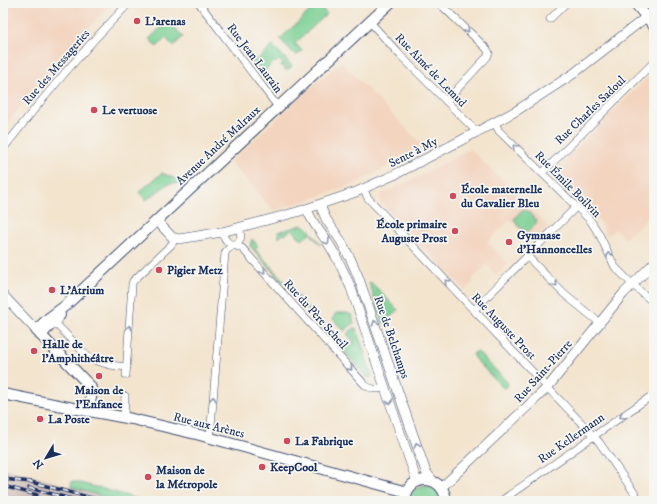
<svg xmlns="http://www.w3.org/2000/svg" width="657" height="504" font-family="'IM FELL DW Pica',serif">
  <rect width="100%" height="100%" fill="#f6f6f2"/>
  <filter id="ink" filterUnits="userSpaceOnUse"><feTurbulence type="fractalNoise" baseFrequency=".025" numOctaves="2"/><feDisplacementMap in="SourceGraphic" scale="8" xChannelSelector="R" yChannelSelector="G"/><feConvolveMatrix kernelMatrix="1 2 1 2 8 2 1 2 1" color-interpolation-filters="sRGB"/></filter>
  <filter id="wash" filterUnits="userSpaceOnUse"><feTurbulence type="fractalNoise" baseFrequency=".012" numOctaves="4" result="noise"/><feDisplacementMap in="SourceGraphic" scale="16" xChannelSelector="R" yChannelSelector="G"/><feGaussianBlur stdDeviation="0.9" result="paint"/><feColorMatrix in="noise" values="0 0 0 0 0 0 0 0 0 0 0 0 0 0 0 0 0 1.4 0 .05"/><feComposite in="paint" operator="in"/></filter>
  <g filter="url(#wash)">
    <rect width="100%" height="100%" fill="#f3e4ce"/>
    <!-- built -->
    <g fill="#f3d4bf">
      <polygon points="3,3 111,3 64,55 37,86 3,128"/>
      <polygon points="341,62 424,147 355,184 274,211 230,162 319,80"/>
      <polygon points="654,71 654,212 625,239 615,229 607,236 600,222 555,177 555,169"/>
      <polygon points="470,149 550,228 534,244 510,220 487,242 505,260 504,261 505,262 506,262 508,264 497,275 487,265 472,280 474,282 465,290 380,201 381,194 416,178"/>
    </g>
    <!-- industrial -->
    <polygon fill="#cfc0bb" points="3,468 48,480 118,501 3,501"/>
    <!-- green -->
    <g fill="#7bd094" stroke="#4b8079">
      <polygon points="311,3 317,3 327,14 293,45 294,46 296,44 302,51 296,56 280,39 312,9 314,10 315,9 310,4"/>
      <polygon points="168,21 183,37 173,46 166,38 157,47 149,39"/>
      <polygon points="273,46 292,66 287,71 282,66 280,66 283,64 279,60 275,63 274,62 264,72 259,66 257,68 244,50 245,48 256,61"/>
      <polygon points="162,173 183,182 182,184 173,183 168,184 146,200 139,192"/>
      <polygon points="523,209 531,214 537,222 528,232 519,227 514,219"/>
      <polygon points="302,225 307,227 321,245 310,233 302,240 292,229 285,235 283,234 279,238 278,232"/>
      <polygon points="252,239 258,246 255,249 345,349 354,342 347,334 354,328 356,328 372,376 368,378 250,246"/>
      <polygon points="371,282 398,310 383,324 369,283"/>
      <polygon points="337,313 347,313 352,315 354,323 344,331 333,319 335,314"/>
      <polygon points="475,352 478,352 479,353 507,382 508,384 507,387 504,388 502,387 474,358 473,354"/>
      <polygon points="72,481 104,489 144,501 118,501 71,487"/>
      <path d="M424 485C434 486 440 491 440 501H410C410 492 416 487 424 485Z"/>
    </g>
  </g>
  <g filter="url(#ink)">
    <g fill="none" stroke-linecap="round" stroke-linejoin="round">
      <!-- minor casing -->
      <g stroke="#3b4a6f" stroke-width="8">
        <g id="minor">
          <polyline points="199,3 278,107"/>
          <polyline points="439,3 487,49 489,53 487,57 446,101"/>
          <polyline points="550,19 566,3"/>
          <polyline points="370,22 401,56 477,132"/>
          <polyline points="495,123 499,131 590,220 599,234 615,267 633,285 654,303"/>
          <path d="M3 149C42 98 84 49 129 3"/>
          <polyline points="542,173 654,62"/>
          <polyline points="363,189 368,198 468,304 588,430 599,442 640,501"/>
          <path d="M222 232C226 244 230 244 242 248L365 385C370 389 378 390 385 388"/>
          <polyline points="527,256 564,294 600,323"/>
          <polyline points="474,310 576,207"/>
          <polyline points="54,317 55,321 58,326 90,359 110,365 127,367"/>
          <polyline points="126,375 132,284 133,281 171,245 176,238"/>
          <polyline points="124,417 125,396"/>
          <path d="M210 438 225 253C230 242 246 248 239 228"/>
          <polyline points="501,501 654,394"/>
        </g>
      </g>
      <!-- tertiary casing -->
      <g stroke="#3b4a6f" stroke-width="10">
        <g id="tertiary">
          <polyline points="320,205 326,219 341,241 351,260 358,276 426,472 433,481"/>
          <path d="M307 209C311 222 321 232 328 243 337 257 344 272 351 288L415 476 416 482"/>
          <polyline points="157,221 172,237 179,239 222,232 297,212 356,192 394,175 458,142 516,111 573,74 654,11"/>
          <polyline points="3,295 36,330"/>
          <polyline points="442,487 548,387 623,294 654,263"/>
        </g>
      </g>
      <!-- secondary casing -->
      <g stroke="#3b4a6f" stroke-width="12">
        <g id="secondary">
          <polyline points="635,3 654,26"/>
          <polyline points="41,335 60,315"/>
          <polyline points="3,394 73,408 132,419 200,435 407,492"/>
          <polyline points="88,411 92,393 92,391 90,386 36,330 50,317 65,306 390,3"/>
          <path d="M405 501C406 473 444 473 446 501"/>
        </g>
      </g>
      <!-- minor -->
      <use href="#minor" stroke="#fff" stroke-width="7"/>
      <!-- tertiary -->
      <use href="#tertiary" stroke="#fff" stroke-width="9"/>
      <!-- secondary -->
      <use href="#secondary" stroke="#fff" stroke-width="10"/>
      <!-- rail casing -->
      <g stroke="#1b2f5e" stroke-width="3.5">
        <g id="rail">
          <polyline points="3,479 31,482 103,501"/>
          <polyline points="3,486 37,495"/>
          <polyline points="29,488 80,501"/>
          <polyline points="3,498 13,501"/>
        </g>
      </g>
      <!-- rail -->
      <use href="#rail" stroke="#f6f6f2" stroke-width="2" stroke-dasharray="6" stroke-linecap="butt"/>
    </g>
    <!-- one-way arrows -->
    <defs><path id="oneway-chevron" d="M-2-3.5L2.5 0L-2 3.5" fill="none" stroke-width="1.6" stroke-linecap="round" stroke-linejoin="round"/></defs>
    <g stroke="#8d97ae">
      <use href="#oneway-chevron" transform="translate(467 30) rotate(45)"/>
      <use href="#oneway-chevron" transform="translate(515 147) rotate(-135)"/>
      <use href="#oneway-chevron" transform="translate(327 242) rotate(58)"/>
      <use href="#oneway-chevron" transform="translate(609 255) rotate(-115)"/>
      <use href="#oneway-chevron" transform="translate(263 271) rotate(48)"/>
      <use href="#oneway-chevron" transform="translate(447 282) rotate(-133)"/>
      <use href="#oneway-chevron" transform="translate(555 284) rotate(46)"/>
      <use href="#oneway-chevron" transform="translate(375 323) rotate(-109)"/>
      <use href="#oneway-chevron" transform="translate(129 328) rotate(-87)"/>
      <use href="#oneway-chevron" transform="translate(350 368) rotate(48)"/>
      <use href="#oneway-chevron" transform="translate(213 399) rotate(-85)"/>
      <use href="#oneway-chevron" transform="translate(390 402) rotate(71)"/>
      <use href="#oneway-chevron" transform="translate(622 416) rotate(145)"/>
      <use href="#oneway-chevron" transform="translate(417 445) rotate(-109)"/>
    </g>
  </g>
  <!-- markers -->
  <g fill="#d1495b" stroke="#f6f6f2" stroke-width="1.5">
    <circle cx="137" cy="21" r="4"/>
    <circle cx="94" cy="110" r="4"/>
    <circle cx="453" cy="196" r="4"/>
    <circle cx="455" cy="231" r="4"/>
    <circle cx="509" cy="242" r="4"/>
    <circle cx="159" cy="270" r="4"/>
    <circle cx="52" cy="290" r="4"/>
    <circle cx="34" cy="351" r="4"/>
    <circle cx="99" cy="376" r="4"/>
    <circle cx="40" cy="419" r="4"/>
    <circle cx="287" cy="441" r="4"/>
    <circle cx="262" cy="467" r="4"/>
    <circle cx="148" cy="477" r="4"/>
  </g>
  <g text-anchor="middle" stroke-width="3.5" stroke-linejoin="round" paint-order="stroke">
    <!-- poi labels -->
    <g font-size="12" font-weight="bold" fill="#1b2f5e" stroke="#f6f6f2" text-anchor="start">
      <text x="145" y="25">L'arenas</text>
      <text x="102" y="114">Le vertuose</text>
      <text x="461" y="193">École maternelle<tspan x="461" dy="14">du Cavalier Bleu</tspan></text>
      <text x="447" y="228" text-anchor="end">École primaire<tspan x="447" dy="14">Auguste Prost</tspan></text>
      <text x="517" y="239">Gymnase<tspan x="517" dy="14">d'Hannoncelles</tspan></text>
      <text x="167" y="274">Pigier Metz</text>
      <text x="60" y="294">L'Atrium</text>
      <text x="42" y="348">Halle de<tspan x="42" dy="14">l'Amphithéâtre</tspan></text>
      <text x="99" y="394" text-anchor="middle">Maison de<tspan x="99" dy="14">l'Enfance</tspan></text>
      <text x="48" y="423">La Poste</text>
      <text x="295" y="445">La Fabrique</text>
      <text x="270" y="471">KeepCool</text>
      <text x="156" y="474">Maison de<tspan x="156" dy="14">la Métropole</tspan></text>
    </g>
    <!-- street labels -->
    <g font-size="12" fill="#1b2f5e" stroke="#f6f6f2">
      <text transform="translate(255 58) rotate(53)" y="4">Rue Jean Laurain</text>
      <text transform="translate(56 67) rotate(-49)" y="4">Rue des Messageries</text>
      <text transform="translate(431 70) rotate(46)" y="4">Rue Aimé de Lemud</text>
      <text transform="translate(590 110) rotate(-44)" y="4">Rue Charles Sadoul</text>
      <text transform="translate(218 145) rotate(-43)" y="4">Avenue André Malraux</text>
      <text transform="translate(413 152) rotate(-27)" y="4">Sente à My</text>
      <text transform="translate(568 184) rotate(45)" y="4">Rue Émile Boilvin</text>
      <text transform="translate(316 314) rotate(48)" y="4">Rue du Père Scheil</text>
      <text transform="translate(504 326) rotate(46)" y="4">Rue Auguste Prost</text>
      <text transform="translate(392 337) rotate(71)" y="4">Rue de Belchamps</text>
      <text transform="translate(543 371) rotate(-48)" y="4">Rue Saint-Pierre</text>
      <text transform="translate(209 425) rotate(14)" y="4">Rue aux Arènes</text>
      <text transform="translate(571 438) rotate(-35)" y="4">Rue Kellermann</text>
    </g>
  </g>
  <!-- margin -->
  <rect width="657" height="504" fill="none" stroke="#f6f6f2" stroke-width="16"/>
  <!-- north arrow -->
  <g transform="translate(46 458) rotate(232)" stroke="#f6f6f2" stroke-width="3" paint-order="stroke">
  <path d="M0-3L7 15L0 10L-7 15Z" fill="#1b2f5e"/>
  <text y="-6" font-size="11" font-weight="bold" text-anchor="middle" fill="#1b2f5e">N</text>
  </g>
</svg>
